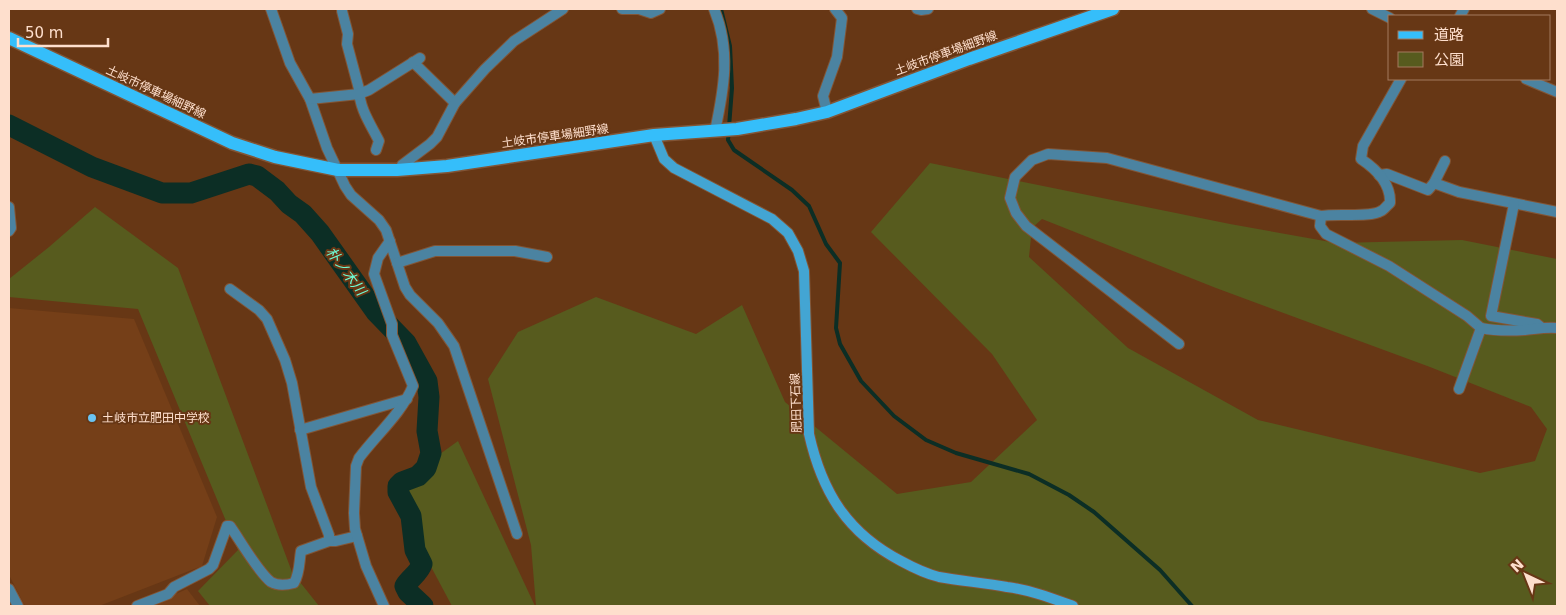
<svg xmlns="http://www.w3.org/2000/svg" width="1566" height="615" font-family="'DejaVu Sans','Noto Sans JP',sans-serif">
  <rect width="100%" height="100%" fill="#673715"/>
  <!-- built -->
  <g fill="#753f18">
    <polygon points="9,308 134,319 217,517 202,566 99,606 25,606 9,575"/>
    <polygon points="187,589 200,606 149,606"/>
  </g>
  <!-- green -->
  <g fill="#575b1e" fill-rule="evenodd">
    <path d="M930 163 1230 224 1336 243 1462 240 1557 259V606H536L531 545 488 379 518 332 596 297 696 334 742 305 785 402 897 494 971 482 1037 420 992 354 871 232ZM1042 219 1216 288 1430 367 1531 407 1547 429 1535 461 1480 473 1258 420 1128 348 1029 257 1032 228Z"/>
    <polygon points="95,207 178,268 292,572 319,606 210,606 198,591 238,550 138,309 9,297 9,279 49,247"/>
    <polygon points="458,441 535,606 452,606 390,490"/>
  </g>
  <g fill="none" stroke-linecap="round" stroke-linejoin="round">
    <!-- stream -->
    <polyline stroke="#0c2e25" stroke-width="4" points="721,9 730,46 732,88 728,140 734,150 792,190 809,206 826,244 840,263 836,328 840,344 861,381 894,416 926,440 956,453 1029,474 1069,495 1094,512 1160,570 1192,606"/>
    <!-- river -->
    <path stroke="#0c2e25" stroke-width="21" d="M9 125 92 167 162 193H191L249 174 257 176 277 191 289 204 303 214 320 233 376 312 406 343 427 381 429 397 427 431 431 453 426 468 418 476 402 482 398 486V492L411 516 415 550 422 564C419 573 410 578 405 586L408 592 423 606"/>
    <!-- street casing -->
    <g stroke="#825536" stroke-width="12">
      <g id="street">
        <polyline points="271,9 290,63 310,99 327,148 345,186 351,195 379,220 386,230 405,287 410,295 438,323 454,346 517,534"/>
        <polyline points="622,9 639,9 651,13 660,9"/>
        <path d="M714 9C731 50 724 89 715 131"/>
        <polyline points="917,9 921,10 928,9"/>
        <polyline points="1372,9 1390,18"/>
        <path d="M342 11 348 34 347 44 359 89C359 108 371 125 379 141L376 150"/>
        <polyline points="1460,16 1464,9"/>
        <polyline points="413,62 455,103"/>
        <polyline points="1526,79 1557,92"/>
        <polyline points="310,99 359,94 369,90 420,58"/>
        <polyline points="827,112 823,96 837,57 841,26 842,18 835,9"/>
        <polyline points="400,170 402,165 430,144 437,137 455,103 485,69 514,41 563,9"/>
        <polyline points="1379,175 1387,174 1428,190 1434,183 1445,161"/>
        <polyline points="1434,183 1459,192 1557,212"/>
        <polyline points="1514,204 1491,316 1537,324 1542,328"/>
        <polyline points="9,207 11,228 9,231"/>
        <polyline points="1321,216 1320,226 1326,234 1389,266 1467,316 1481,328 1459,389"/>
        <polyline points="397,263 435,251 515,251 547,257"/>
        <path d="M1481 328C1495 331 1511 331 1525 330 1536 329 1546 327 1557 328"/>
        <path d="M1179 344 1026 226 1016 213 1010 198 1015 177 1032 160 1048 154 1107 158 1321 216C1336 213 1370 218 1381 211 1384 210 1387 205 1390 203 1391 184 1376 169 1361 159L1363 146 1401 79"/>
        <polyline points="300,430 407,399"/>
        <polyline points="329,541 336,541 357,536"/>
        <polyline points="9,589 18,606"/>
        <path d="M137 606 168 594 174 587 209 569 213 565 227 526H230C240 540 258 572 271 582 278 586 287 585 294 583 300 573 299 562 301 551L329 541V535L311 487 292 383 285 360 267 319 259 310 230 289"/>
        <path d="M384 606 366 566 355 529 354 513 356 466 359 458C377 434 401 414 413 386L392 335V324L374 274 378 258 390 241"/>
      </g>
    </g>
    <!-- secondary casing -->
    <g stroke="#825536" stroke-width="12">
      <path id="secondary" d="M654 135 664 159 674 168 772 219 788 233 798 251 804 271 809 434C822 492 847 533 901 561 912 567 927 574 939 577 962 581 985 583 1007 587 1030 590 1051 598 1073 606"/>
    </g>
    <!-- primary casing -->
    <g stroke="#825536" stroke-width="15">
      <polyline id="primary" points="9,38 232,143 275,157 338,170 397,170 447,166 654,135 737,129 796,119 827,112 969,59 1113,9"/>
    </g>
    <!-- street -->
    <use href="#street" stroke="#4b83a1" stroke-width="10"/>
    <!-- secondary -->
    <use href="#secondary" stroke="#43a5d3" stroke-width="10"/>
    <!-- primary -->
    <use href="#primary" stroke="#35befa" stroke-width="12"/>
  </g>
  <!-- markers -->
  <circle fill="#6ac3f1" stroke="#673715" stroke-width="2" cx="92" cy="418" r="5"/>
  <g text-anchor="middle" stroke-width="4" stroke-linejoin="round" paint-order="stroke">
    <!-- street labels -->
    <g font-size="12" fill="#fedfcd" stroke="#673715">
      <text transform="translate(946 53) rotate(-20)" y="4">土岐市停車場細野線</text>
      <text transform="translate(156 92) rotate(25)" y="4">土岐市停車場細野線</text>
      <text transform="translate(555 136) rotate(-8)" y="4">土岐市停車場細野線</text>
      <text transform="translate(796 403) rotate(-92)" y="4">肥田下石線</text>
    </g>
    <!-- poi labels -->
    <g font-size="12" fill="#fedfcd" stroke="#673715" text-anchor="start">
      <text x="102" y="422">土岐市立肥田中学校</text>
    </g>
    <!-- water labels -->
    <g font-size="14" font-style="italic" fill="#6efdd7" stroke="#673715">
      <text transform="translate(346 271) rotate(53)" y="5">朴ノ木川</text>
    </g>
  </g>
  <!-- border -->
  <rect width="1566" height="615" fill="none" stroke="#fedfcd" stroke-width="20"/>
  <!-- legend -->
  <rect x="1388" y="15" width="162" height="65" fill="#673715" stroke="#a37a5f"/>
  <rect x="1398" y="31" width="25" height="8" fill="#35befa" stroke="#a37a5f"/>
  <text x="1434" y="40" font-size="15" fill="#fedfcd">道路</text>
  <rect x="1398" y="52" width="25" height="15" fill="#575b1e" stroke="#a37a5f"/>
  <text x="1434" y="65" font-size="15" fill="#fedfcd">公園</text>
  <!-- north arrow -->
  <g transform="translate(1526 575) rotate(317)" stroke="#673715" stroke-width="4" paint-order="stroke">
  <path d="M0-4L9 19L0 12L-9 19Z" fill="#fedfcd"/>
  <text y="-8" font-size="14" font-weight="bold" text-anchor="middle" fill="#fedfcd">N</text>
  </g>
  <!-- scale -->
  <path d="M18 38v8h90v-8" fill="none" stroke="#fedfcd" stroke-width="2.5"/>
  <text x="25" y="38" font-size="15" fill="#fedfcd" stroke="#673715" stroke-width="4" paint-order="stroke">50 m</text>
</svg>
